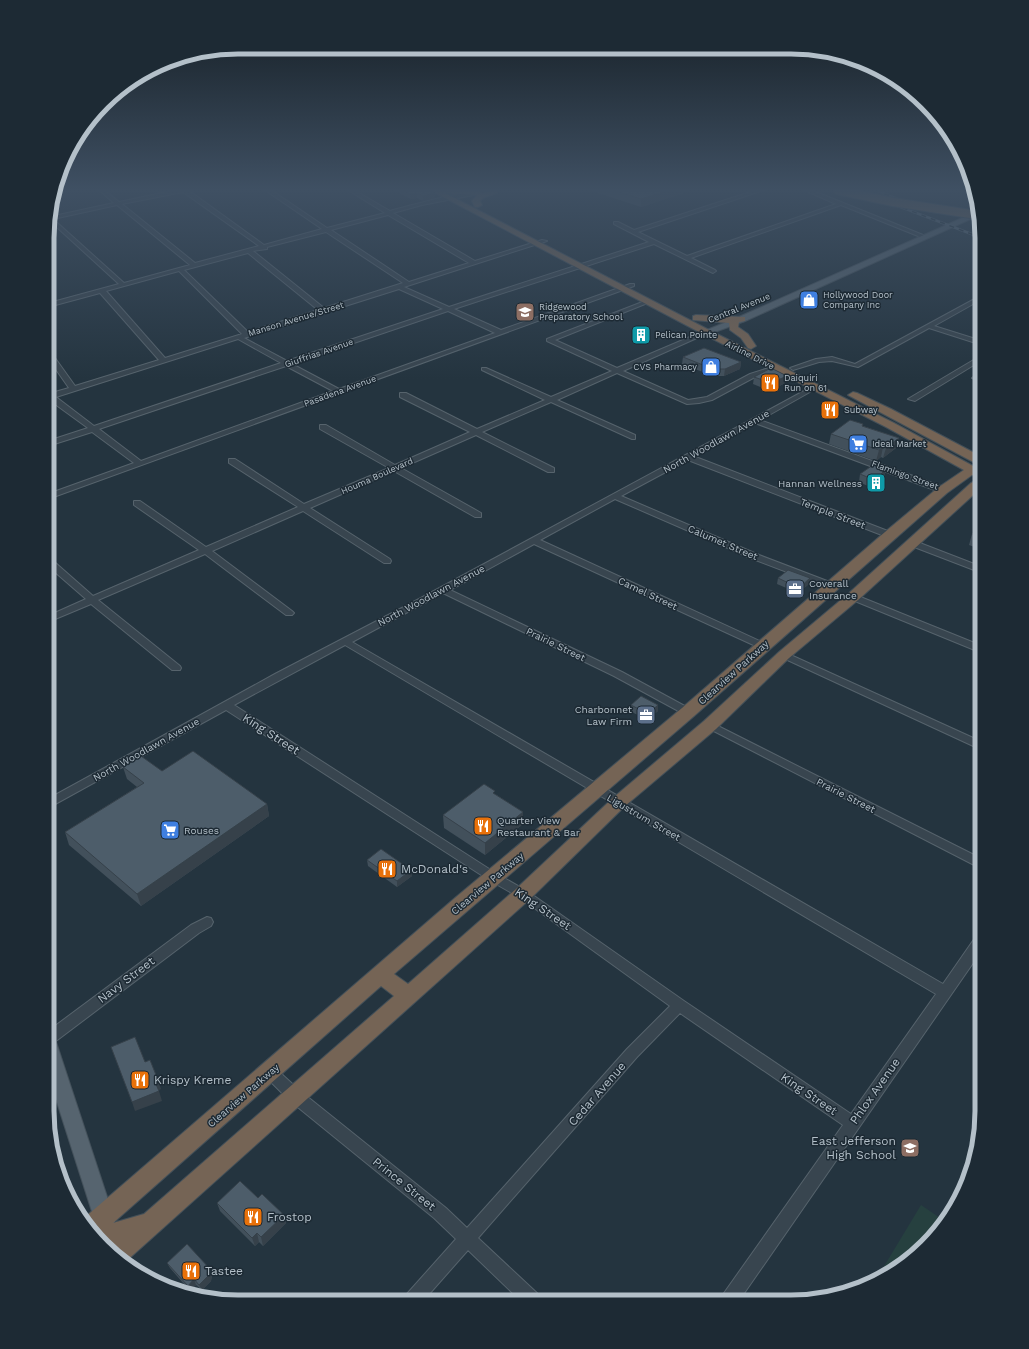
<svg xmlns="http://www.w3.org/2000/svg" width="1029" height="1349" font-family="'Work Sans',sans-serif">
  <rect width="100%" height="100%" fill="#24343f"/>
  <!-- green -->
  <polygon fill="#26403f" points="921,1205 946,1222 917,1254 874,1283"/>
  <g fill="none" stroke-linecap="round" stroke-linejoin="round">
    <!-- minor casing -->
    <g stroke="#56636c" stroke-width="2">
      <g id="minor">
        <path d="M99 190H104L119 202 176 190H188L264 245 322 229 265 190H271L327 228 385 213 348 190H354L390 211C423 202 465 190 499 190L422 205 393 213 475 261 542 240 547 241 404 287 449 307 649 242 614 224V222H618L634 230 756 190H764L638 232 687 256 836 204 804 190H811L928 237 923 238 841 205 691 258 715 270 716 271 713 273 654 244 454 309 501 330 630 284H634V286L48 499V494L134 463 92 432 48 446V441L88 428 48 399V394L69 388 48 358V350L50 351 75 386 159 360 100 293 48 307 49 303 119 284 49 220V217L114 203ZM183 192 259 246 195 263 122 204ZM117 205 190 265 124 283 53 219ZM388 215 469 263 409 282 331 230ZM326 232 403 283 324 308 253 251 267 249V247ZM248 253 318 310 248 332 184 270ZM179 271 242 334 165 358 106 291ZM399 289 443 309 287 361 244 338ZM448 311 495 333 339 389 292 364ZM238 339 281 363 94 426 56 397ZM286 366 333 391 141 461 99 429Z"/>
        <polygon points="982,295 982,299 934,326 982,341 982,345 929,328 858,367 832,361 819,362 793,370 790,368 816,359 832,357 855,364"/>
        <polygon points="645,301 650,302 555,340 617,368 704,331 708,331 708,333 623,371 688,400 707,397 750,374 775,366 778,368 755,377 712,400 699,403 687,404 617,373 557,400 635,435 635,439 632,439 551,402 482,432 554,468 554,472 548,472 476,435 401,468 481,513 481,517 475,517 394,471 310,508 390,559 391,561 390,563 384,563 303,511 212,551 292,611 294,613 292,615 286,615 205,554 98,600 180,666 181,668 180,670 172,670 91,604 48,622 48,616 86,599 48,566 48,558 51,559 93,596 199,550 134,505 134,501 140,501 206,547 298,507 229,463 229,459 235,459 304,504 389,468 320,429 320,425 326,425 395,465 470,432 400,397 400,393 406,393 477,429 545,400 482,370 482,368 486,368 551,397 612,371 547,341 547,339"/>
        <polygon points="982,355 982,360 915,401 908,399"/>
        <polygon points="975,376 982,378 982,382 972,378"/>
        <path d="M815 385 817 386V388L760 420 946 488V492H940L755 423 693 456 893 533 894 535 893 537H887L688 460 621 496 759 555 835 584 837 586 835 588H829L753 559 615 499 540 540 766 644 768 646 766 648H760L534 544 450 590 622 672 692 710 693 712 692 714H684L614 676 443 593 352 642 943 984 977 935 982 934V950L738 1302H720L722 1296 843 1125 680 1013 637 1057 478 1238 539 1295 541 1301H521L468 1250 423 1301H404L406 1295 456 1239 434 1218 289 1100 265 1076 263 1072 265 1068 270 1066 275 1068 299 1090 446 1208 467 1228 627 1049 670 1006 519 897 489 880 226 710 48 808V799L275 674 421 598ZM345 645 936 994 851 1114 684 1001 527 891 497 874 234 705Z"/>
        <polygon points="912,540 982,567 982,573 909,545 908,543 909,541"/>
        <polygon points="853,594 982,646 982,653 850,599 848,597"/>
        <polygon points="784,652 982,742 982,750 781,657 779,655 781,653"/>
        <polygon points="710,722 982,859 982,869 706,727 705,725"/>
        <polygon points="207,917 211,918 213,922 211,926 199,933 52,1044 47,1046 47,1032 191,925"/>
      </g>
    </g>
    <!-- major casing -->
    <g stroke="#44515b" stroke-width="2">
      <g id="major">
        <polygon points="976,212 977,216 745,321 709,334 703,334 702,332 739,317"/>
        <polygon points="47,1034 53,1036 56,1042 115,1221 112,1228 105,1231 98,1228 95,1221 47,1071"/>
      </g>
    </g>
    <!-- highway casing -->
    <g stroke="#435059" stroke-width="2">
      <g id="highway">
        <path d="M430 190H440L444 192V190L478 191 482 193 497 190V193L483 198 480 201 482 205 478 207H475L472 201 477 195 445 193 709 330 894 423 973 466 977 464 848 395 853 392 857 393 891 409 982 457V477L972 475 947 493 694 716 394 974 408 984 516 889 613 798 704 721 779 652 848 594 971 483 982 478V487L858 600 789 658 716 729 625 806 530 899 124 1263 95 1237 83 1219 455 898 682 708 885 532 939 487 964 470 886 427 703 334ZM381 986 394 996 144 1214 113 1223Z"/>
        <polygon points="696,315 745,317 745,321 739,322 738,327 748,334 756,346 751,349 748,348 741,338 730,330 729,323 693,320 693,316"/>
      </g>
    </g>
    <!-- minor -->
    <use href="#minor" fill="#38454f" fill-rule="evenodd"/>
    <!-- major -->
    <use href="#major" fill="#56646f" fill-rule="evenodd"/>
    <!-- highway -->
    <use href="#highway" fill="#756455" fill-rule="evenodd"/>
    <!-- rail casing -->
    <g stroke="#5a6a76" stroke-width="2.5">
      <g id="rail">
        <polyline points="856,190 982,238"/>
        <polyline points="875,190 910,204"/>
      </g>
    </g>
    <!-- rail -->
    <use href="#rail" stroke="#1d2a34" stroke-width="1.5" stroke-dasharray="5" stroke-linecap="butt"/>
    <!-- highway-bridge casing -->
    <g stroke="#435059" stroke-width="10" stroke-linecap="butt">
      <polyline id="highway-bridge" points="837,190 893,202 977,215"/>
    </g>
    <!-- highway-bridge -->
    <use href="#highway-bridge" stroke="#756455" stroke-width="8"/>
  </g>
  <!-- wall -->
  <g fill="#42505b">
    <polygon points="393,190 430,190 435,198 423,201 417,198 411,199"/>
    <polygon points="589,190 690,190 690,191 641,207"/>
    <polygon points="683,357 741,362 740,369 724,376 713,376 682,364"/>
    <polygon points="754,377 785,383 770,391 753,384"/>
    <polygon points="863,424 863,426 899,438 896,448 883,458 881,457 876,461 829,444 831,434"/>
    <polygon points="885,470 884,478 875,486 870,487 859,482 860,474"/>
    <polygon points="982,526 982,550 969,545 972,534"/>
    <polygon points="778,578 810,578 809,584 798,593 777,584"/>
    <polygon points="631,705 658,711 647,720 630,711"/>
    <polygon points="123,767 162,771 267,804 269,816 141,906 69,845 65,832 137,787 127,779"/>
    <polygon points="495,794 523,812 523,824 485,855 444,828 443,815"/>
    <polygon points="367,860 412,876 397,887 368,866"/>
    <polygon points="258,1198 284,1215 286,1223 263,1246 259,1242 255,1246 220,1211 217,1203"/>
    <polygon points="167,1263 212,1275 211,1281 202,1290 196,1285 190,1291 170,1268"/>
  </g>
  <!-- shaded-wall -->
  <g fill="#36414a">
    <polygon points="670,190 690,190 690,191 641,207 641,199"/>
    <polygon points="417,193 417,198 411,199 410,194"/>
    <polygon points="435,193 435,198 423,201 423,196"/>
    <polygon points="741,362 740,369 724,376 725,369"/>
    <polygon points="787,376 785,383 770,391 771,383"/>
    <polygon points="899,438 896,448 883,458 886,448"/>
    <polygon points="883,447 881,457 876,461 879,450"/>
    <polygon points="885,470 884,478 875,486 870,487 872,479"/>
    <polygon points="810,578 809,584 798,593 799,588"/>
    <polygon points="658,705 658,711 647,720 648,714"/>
    <polygon points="267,804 269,816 141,906 137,894"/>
    <polygon points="523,812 523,824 485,855 485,843"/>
    <polygon points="411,870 412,876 397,887 397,881"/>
    <polygon points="158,1080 161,1089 158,1091 155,1082"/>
    <polygon points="159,1091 162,1101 135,1111 132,1102"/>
    <polygon points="284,1215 286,1223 263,1246 261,1237"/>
    <polygon points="257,1233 259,1242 255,1246 252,1238"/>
    <polygon points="210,1269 212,1275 211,1281 202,1290 199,1285"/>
    <polygon points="194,1279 196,1285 190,1291 188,1286"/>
  </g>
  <!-- building -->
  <g fill="#4d5d6a" stroke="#36414a">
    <polygon points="403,190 430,190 435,193 423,196 417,193 410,194"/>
    <polygon points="613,190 670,190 641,199"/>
    <polygon points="704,348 741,362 725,369 713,369 683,357"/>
    <polygon points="771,368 787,376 771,383 754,377"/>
    <polygon points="850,420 863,424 862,426 899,438 886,448 883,447 879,450 831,434"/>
    <polygon points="873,465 885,470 877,478 872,479 860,474"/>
    <polygon points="982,526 982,538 972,534"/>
    <polygon points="788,570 810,578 799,588 778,578"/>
    <polygon points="641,696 658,705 648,714 631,705"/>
    <polygon points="193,751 267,804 137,894 65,832 144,783 123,767 141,756 162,771"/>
    <polygon points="484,784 495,791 493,793 523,812 485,843 443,815"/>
    <polygon points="381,849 411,870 397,881 367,860"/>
    <polygon points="135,1037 145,1062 150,1060 158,1080 155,1082 159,1091 132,1102 111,1047"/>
    <polygon points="240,1181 258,1198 262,1194 284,1215 261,1237 257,1233 252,1238 217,1203"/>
    <polygon points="187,1244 210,1269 209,1275 199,1285 194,1279 188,1286 167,1263"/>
  </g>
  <!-- sky -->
  <linearGradient id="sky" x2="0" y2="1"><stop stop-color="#141d23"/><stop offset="0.5" stop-color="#3f5063"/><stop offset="1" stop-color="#3f5063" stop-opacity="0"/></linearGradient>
  <rect width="1029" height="379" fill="url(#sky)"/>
  <!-- icons -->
  <defs>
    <g id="shop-square" transform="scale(1)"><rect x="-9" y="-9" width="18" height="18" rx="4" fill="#3f7fe0" stroke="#1d2a34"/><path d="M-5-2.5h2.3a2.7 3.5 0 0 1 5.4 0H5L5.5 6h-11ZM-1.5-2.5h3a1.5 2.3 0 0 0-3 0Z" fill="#fff"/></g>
    <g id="school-square" transform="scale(1)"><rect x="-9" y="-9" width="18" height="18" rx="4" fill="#8d6e63" stroke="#1d2a34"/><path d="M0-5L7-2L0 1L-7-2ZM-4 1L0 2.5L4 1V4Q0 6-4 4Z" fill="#fff"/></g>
    <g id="building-square" transform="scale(1)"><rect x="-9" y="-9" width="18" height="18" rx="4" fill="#0f9aa8" stroke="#1d2a34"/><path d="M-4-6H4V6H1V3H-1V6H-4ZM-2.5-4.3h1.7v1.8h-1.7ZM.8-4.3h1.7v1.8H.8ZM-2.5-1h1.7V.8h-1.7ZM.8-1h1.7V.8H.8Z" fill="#fff"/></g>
    <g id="restaurant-square" transform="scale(1)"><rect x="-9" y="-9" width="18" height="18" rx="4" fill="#e8710a" stroke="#1d2a34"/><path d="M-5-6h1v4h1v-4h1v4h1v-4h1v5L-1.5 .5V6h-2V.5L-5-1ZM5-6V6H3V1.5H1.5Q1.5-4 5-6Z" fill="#fff"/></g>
    <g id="supermarket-square" transform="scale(1)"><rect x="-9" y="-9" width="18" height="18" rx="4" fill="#3f7fe0" stroke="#1d2a34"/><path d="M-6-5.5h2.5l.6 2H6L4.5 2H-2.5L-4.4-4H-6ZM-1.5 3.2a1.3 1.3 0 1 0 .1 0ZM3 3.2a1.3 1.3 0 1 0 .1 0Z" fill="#fff"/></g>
    <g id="office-square" transform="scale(1)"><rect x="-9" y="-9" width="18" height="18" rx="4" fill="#5c6f8a" stroke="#1d2a34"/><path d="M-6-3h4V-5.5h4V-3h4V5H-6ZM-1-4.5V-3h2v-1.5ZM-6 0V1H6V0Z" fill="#fff"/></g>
  </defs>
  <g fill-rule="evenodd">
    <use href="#shop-square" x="809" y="300"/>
    <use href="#school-square" x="525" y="312"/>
    <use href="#building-square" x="641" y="335"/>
    <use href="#shop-square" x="711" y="367"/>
    <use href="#restaurant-square" x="770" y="383"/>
    <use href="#restaurant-square" x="830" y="410"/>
    <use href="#supermarket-square" x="858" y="444"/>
    <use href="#building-square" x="876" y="483"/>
    <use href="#office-square" x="795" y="589"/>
    <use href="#office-square" x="646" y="715"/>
    <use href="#restaurant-square" x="483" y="826"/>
    <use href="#supermarket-square" x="170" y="830"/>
    <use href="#restaurant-square" x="387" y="869"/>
    <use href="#restaurant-square" x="140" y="1080"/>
    <use href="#school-square" x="910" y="1148"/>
    <use href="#restaurant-square" x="253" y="1217"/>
    <use href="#restaurant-square" x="191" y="1271"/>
  </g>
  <g text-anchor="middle" stroke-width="3" stroke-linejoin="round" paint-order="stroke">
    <!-- far-poi labels -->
    <g font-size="9" fill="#b4c0c9" stroke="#1d2a34" text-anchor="start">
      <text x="823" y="298">Hollywood Door<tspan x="823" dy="10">Company Inc</tspan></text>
      <text x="539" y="310">Ridgewood<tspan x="539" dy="10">Preparatory School</tspan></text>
      <text x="655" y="338">Pelican Pointe</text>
      <text x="697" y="370" text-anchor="end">CVS Pharmacy</text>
      <text x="784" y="381">Daiquiri<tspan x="784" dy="10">Run on 61</tspan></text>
      <text x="844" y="413">Subway</text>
      <text x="872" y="447">Ideal Market</text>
    </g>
    <!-- far-street labels -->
    <g font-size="9" fill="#b4c0c9" stroke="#1d2a34">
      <text transform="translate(739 308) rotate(-22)" y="3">Central Avenue</text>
      <text transform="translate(296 319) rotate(-17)" y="3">Manson Avenue/Street</text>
      <text transform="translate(319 353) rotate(-19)" y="3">Giuffrias Avenue</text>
      <text transform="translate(750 355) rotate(27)" y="3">Airline Drive</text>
      <text transform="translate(340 391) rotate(-20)" y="3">Pasadena Avenue</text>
      <text transform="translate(905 475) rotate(20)" y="3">Flamingo Street</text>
      <text transform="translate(377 476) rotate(-24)" y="3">Houma Boulevard</text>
    </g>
    <!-- street labels -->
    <g font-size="10" fill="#b4c0c9" stroke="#1d2a34">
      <text transform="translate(716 441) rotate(-29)" y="4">North Woodlawn Avenue</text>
      <text transform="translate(833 513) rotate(21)" y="4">Temple Street</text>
      <text transform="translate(723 542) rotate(23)" y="4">Calumet Street</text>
      <text transform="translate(648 593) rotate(25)" y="4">Camel Street</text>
      <text transform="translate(431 595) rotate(-28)" y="4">North Woodlawn Avenue</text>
      <text transform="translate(556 644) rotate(26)" y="4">Prairie Street</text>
      <text transform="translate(733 672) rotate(-42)" y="4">Clearview Parkway</text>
      <text transform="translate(146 749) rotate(-29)" y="4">North Woodlawn Avenue</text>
      <text transform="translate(846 795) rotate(27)" y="4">Prairie Street</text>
      <text transform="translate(644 817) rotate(30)" y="4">Ligustrum Street</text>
      <text transform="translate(487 883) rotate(-40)" y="4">Clearview Parkway</text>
      <text transform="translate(243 1095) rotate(-41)" y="4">Clearview Parkway</text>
    </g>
    <!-- poi labels -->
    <g font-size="10" fill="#b4c0c9" stroke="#1d2a34" text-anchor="start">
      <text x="862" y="487" text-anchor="end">Hannan Wellness</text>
      <text x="809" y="587">Coverall<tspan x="809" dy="12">Insurance</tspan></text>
      <text x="632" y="713" text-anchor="end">Charbonnet<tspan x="632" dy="12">Law Firm</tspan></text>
      <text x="497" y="824">Quarter View<tspan x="497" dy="12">Restaurant &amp; Bar</tspan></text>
      <text x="184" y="834">Rouses</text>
    </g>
    <!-- near-street labels -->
    <g font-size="12" fill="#b4c0c9" stroke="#1d2a34">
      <text transform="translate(271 734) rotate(33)" y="4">King Street</text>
      <text transform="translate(543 909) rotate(34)" y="4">King Street</text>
      <text transform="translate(126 980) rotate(-37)" y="4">Navy Street</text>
      <text transform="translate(875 1091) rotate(-55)" y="4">Phlox Avenue</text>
      <text transform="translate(597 1094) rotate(-49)" y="4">Cedar Avenue</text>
      <text transform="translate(809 1094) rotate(34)" y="4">King Street</text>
      <text transform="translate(404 1184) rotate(39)" y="4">Prince Street</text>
    </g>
    <!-- near-poi labels -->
    <g font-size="12" fill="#b4c0c9" stroke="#1d2a34" text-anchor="start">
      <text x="401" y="873">McDonald's</text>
      <text x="154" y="1084">Krispy Kreme</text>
      <text x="896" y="1145" text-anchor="end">East Jefferson<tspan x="896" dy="14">High School</tspan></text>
      <text x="267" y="1221">Frostop</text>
      <text x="205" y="1275">Tastee</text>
    </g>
  </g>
  <!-- crop -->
  <path d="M0 0H1029V1349H0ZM238 54H791A184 184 0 0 1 975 238V1111A184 184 0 0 1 791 1295H238A184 184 0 0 1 54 1111V238A184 184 0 0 1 238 54Z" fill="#1d2a34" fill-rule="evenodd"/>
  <path fill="none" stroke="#b4c0c9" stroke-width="5" d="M238 54H791A184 184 0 0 1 975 238V1111A184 184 0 0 1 791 1295H238A184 184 0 0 1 54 1111V238A184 184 0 0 1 238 54Z"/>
</svg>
